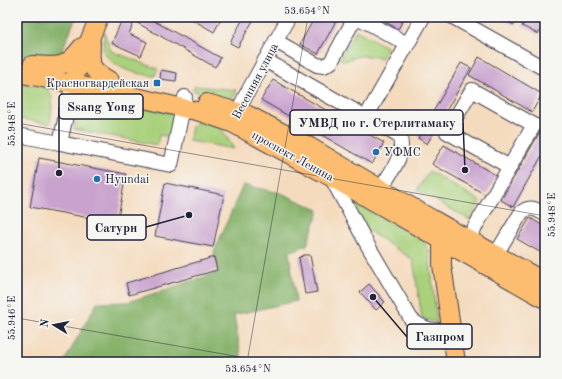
<svg xmlns="http://www.w3.org/2000/svg" width="562" height="379" font-family="'Old Standard TT',serif">
  <rect width="100%" height="100%" fill="#f6f6f2"/>
  <filter id="ink" filterUnits="userSpaceOnUse"><feTurbulence type="fractalNoise" baseFrequency=".025" numOctaves="2"/><feDisplacementMap in="SourceGraphic" scale="8" xChannelSelector="R" yChannelSelector="G"/><feConvolveMatrix kernelMatrix="1 2 1 2 8 2 1 2 1" color-interpolation-filters="sRGB"/></filter>
  <filter id="wash" filterUnits="userSpaceOnUse"><feTurbulence type="fractalNoise" baseFrequency=".012" numOctaves="4" result="noise"/><feDisplacementMap in="SourceGraphic" scale="16" xChannelSelector="R" yChannelSelector="G"/><feGaussianBlur stdDeviation="0.9" result="paint"/><feColorMatrix in="noise" values="0 0 0 0 0 0 0 0 0 0 0 0 0 0 0 0 0 1.4 0 .05"/><feComposite in="paint" operator="in"/></filter>
  <g filter="url(#wash)">
    <rect width="100%" height="100%" fill="#f4dbbe"/>
    <!-- green -->
    <g fill="#a9d07a" stroke="#66795a">
      <path d="M356 30 388 48 381 59C368 54 357 55 345 61L340 59Z"/>
      <path d="M104 32 111 51 158 69 155 76C134 74 115 69 103 51Z"/>
      <path d="M17 82 47 88C56 100 51 110 50 124L17 118Z"/>
      <path d="M195 86 236 90V94L230 99C218 99 202 96 192 89Z"/>
      <polygon points="80,95 176,114 171,137 159,135 157,145 74,129"/>
      <polygon points="200,121 221,128 234,149 189,141 192,126"/>
      <polygon points="429,171 480,201 470,220 417,190"/>
      <polygon points="347,199 418,237 424,242 429,251 437,323 422,318 413,260 360,225"/>
    </g>
    <!-- forest -->
    <g fill="#86b26a" stroke="#546a52">
      <polygon points="17,17 76,17 58,60 46,63 17,57"/>
      <polygon points="243,185 281,193 319,210 307,245 289,252 296,301 234,315 242,362 64,362 97,303 128,302 219,272 214,252"/>
    </g>
    <g id="blocks">
      <!-- building -->
      <g fill="#c9a2cd">
        <polygon points="123,17 133,18 134,17 147,17 221,58 215,67 134,21 129,34 147,42 141,56 112,43"/>
        <polygon points="188,17 222,17 214,32"/>
        <polygon points="244,17 255,17 238,47 230,43"/>
        <polygon points="315,17 338,17 318,54 300,44"/>
        <polygon points="377,17 405,17 398,29"/>
        <polygon points="502,17 519,17 514,25 502,19"/>
        <polygon points="527,17 536,17 545,22 538,34 522,26"/>
        <polygon points="479,57 542,94 532,112 469,75"/>
        <polygon points="461,63 471,68 427,144 418,138"/>
        <polygon points="161,70 177,73 176,81 160,79"/>
        <polygon points="273,80 384,143 372,164 261,100"/>
        <polygon points="545,123 545,150 513,207 501,200"/>
        <polygon points="444,145 497,176 486,195 432,164"/>
        <polygon points="39,158 126,174 117,223 30,207"/>
        <polygon points="165,183 224,195 213,247 155,236"/>
        <polygon points="530,218 545,227 544,238 545,255 517,239"/>
        <polygon points="304,255 310,255 317,292 305,294 299,258"/>
        <polygon points="214,257 217,270 129,295 126,283"/>
        <polygon points="369,284 385,302 376,310 360,292"/>
      </g>
    </g>
  </g>
  <g filter="url(#ink)">
    <use href="#blocks" fill-opacity="0" stroke="#423e4f" stroke-width="1"/>
    <g fill="none" stroke-linecap="round" stroke-linejoin="round">
      <!-- minor casing -->
      <g stroke="#423e4f" stroke-width="16">
        <g id="minor">
          <polyline points="453,17 545,69"/>
          <path d="M276 41 317 65 324 66 331 62 351 25C356 20 359 19 365 21L407 44"/>
          <path d="M265 60 399 136C407 154 390 173 381 188"/>
          <polyline points="73,83 60,143 171,165 185,97"/>
          <polyline points="366,117 423,17"/>
          <polyline points="233,121 246,95 289,17"/>
          <polyline points="17,135 60,143"/>
          <path d="M331 177 367 244 411 319C424 331 435 331 451 330"/>
          <polyline points="468,239 534,125 472,90 447,132 510,167"/>
          <path d="M496 254 521 213C529 205 536 209 545 214"/>
        </g>
      </g>
      <!-- major casing -->
      <g stroke="#423e4f" stroke-width="20">
        <g id="major">
          <path d="M91 43C90 66 89 69 110 81"/>
          <path d="M32 65C59 66 64 70 82 47"/>
          <polyline points="17,73 123,94 200,112 232,123 331,177 545,299"/>
          <polyline points="73,83 76,73 99,17"/>
          <polyline points="207,103 248,115 310,147 432,219 545,282"/>
          <polyline points="442,240 442,265 456,362"/>
        </g>
      </g>
      <!-- minor -->
      <use href="#minor" stroke="#fff" stroke-width="14"/>
      <!-- major -->
      <use href="#major" stroke="#fcbd6f" stroke-width="18"/>
    </g>
  </g>
  <!-- ticks -->
  <path fill="none" stroke="#22223b" stroke-width="1" stroke-opacity="0.45" d="M523 17 545 21M17 123 545 216M17 318 269 362M247 362 308 17"/>
  <!-- markers -->
  <g fill="#1f6fb2" stroke="#f6f6f2" stroke-width="1.5">
    <rect x="153" y="79" width="8" height="8" rx="2"/>
    <circle cx="376" cy="152" r="4"/>
    <circle cx="97" cy="179" r="4"/>
  </g>
  <g text-anchor="middle" stroke-width="3" stroke-linejoin="round" paint-order="stroke">
    <!-- street labels -->
    <g font-size="12" fill="#22223b" stroke="#f6f6f2">
      <text transform="translate(255 81) rotate(-62)" y="4">Весенняя улица</text>
      <text transform="translate(293 156) rotate(29)" y="4">проспект Ленина</text>
    </g>
    <!-- poi labels -->
    <g font-size="12" fill="#22223b" stroke="#f6f6f2" text-anchor="start">
      <text x="149" y="87" text-anchor="end">Красногвардейская</text>
      <text x="384" y="156">УФМС</text>
      <text x="105" y="183">Hyundai</text>
    </g>
  </g>
  <!-- callouts -->
  <path fill="none" stroke="#22223b" stroke-width="1.5" d="M59 173L59 107M465 170L463 123M189 215L146 227M373 297L407 337"/>
  <g fill="#22223b" stroke="#f6f6f2" stroke-width="1.5">
    <circle cx="59" cy="173" r="4"/>
    <circle cx="465" cy="170" r="4"/>
    <circle cx="189" cy="215" r="4"/>
    <circle cx="373" cy="297" r="4"/>
  </g>
  <g fill="#f6f6f2" stroke="#22223b" stroke-width="1.5">
    <rect x="59" y="94" width="84" height="25" rx="4"/>
    <rect x="290" y="110" width="173" height="25" rx="4"/>
    <rect x="87" y="215" width="59" height="25" rx="4"/>
    <rect x="407" y="324" width="65" height="25" rx="4"/>
  </g>
  <g font-size="13" text-anchor="middle" font-weight="bold" fill="#22223b">
    <text x="101" y="111">Ssang Yong</text>
    <text x="377" y="127">УМВД по г. Стерлитамаку</text>
    <text x="116" y="232">Сатурн</text>
    <text x="440" y="341">Газпром</text>
  </g>
  <!-- margin -->
  <rect width="562" height="379" fill="none" stroke="#f6f6f2" stroke-width="44"/>
  <!-- north arrow -->
  <g transform="translate(54 325) rotate(280)" stroke="#f6f6f2" stroke-width="3" paint-order="stroke">
  <path d="M0-3L7 15L0 10L-7 15Z" fill="#22223b"/>
  <text y="-6" font-size="11" font-weight="bold" text-anchor="middle" fill="#22223b">N</text>
  </g>
  <rect x="22" y="22" width="518" height="335" fill="none" stroke="#22223b" stroke-width="1.5"/>
  <g font-size="10" text-anchor="middle" fill="#22223b">
    <text x="307" y="14">53.654°N</text>
    <text transform="translate(11 124) rotate(-90)" y="4">55.948°E</text>
    <text transform="translate(551 215) rotate(-90)" y="4">55.948°E</text>
    <text transform="translate(11 318) rotate(-90)" y="4">55.946°E</text>
    <text x="248" y="372">53.654°N</text>
  </g>
</svg>
